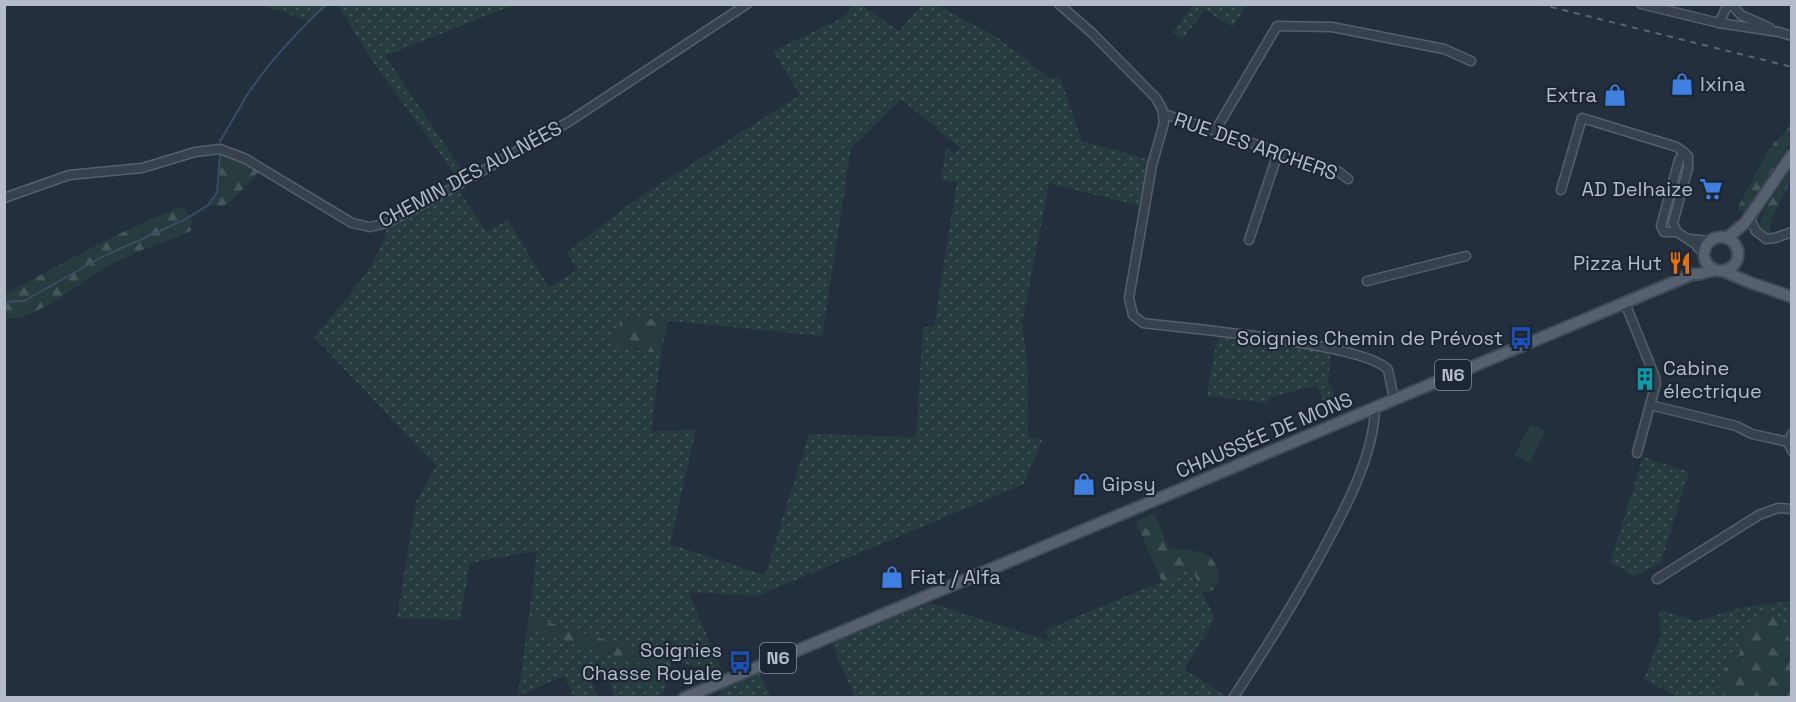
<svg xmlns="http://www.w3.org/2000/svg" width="1796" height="702" font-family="'Space Grotesk',sans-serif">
  <defs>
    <pattern id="grass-dots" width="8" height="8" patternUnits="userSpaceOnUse" patternTransform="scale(1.5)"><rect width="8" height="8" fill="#263c3f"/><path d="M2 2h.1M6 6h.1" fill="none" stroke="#435659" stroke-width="1.8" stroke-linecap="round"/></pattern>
    <pattern id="forest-firs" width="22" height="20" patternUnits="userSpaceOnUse" patternTransform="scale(1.5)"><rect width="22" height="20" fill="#263c3f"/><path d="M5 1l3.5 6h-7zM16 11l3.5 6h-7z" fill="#435659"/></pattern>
  </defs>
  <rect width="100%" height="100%" fill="#242f3e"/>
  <!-- grass -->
  <g fill="url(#grass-dots)" fill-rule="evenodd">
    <polygon points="263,5 327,4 327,5 309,21"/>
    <polygon points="338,5 513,5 385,56 468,179 461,183 373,62"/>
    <path d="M853 5H861L899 31 922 5H936L994 35 1050 79 1060 77 1082 141 1149 160 1142 207 1049 183 1022 323 1028 370V437L1042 440 1024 484 757 596 688 592 723 672 672 661 529 616 537 551 470 563 460 620 397 618 416 502 436 466 314 337C337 309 386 259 387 223L456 186 486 232 508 220 549 287 577 270 567 252 637 199 800 95 773 51 844 17ZM901 99 960 148 955 154 946 148 941 180 957 182 934 326 923 328 916 437 809 434 765 575 670 544 696 430 651 431 661 353 612 348 622 316 822 336 851 148Z"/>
    <polygon points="1193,5 1193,4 1246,5 1233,27 1205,10 1182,39 1173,32"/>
    <polygon points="1218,333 1331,348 1328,381 1339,404 1327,409 1317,385 1269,398 1268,403 1207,396"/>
    <polygon points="1643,457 1689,472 1661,563 1633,576 1625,570 1610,563"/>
    <polygon points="1192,569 1215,619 1184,669 1229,698 1074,698 1069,696 1068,698 855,697 832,644 930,603 1050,641 1045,630"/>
    <polygon points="1791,601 1791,697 1677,697 1644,679 1661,635 1659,610 1697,621 1743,607"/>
    <polygon points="527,629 669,672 662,697 615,697 606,676 591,681 598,697 574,697 564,676 518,696"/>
    <polygon points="760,674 771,697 722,697 719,691"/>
  </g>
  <!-- forest -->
  <g fill="url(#forest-firs)">
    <polygon points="1791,125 1791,142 1744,213 1737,209 1769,149"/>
    <path d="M220 149 262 168 233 200 225 205 210 206 192 218 191 231C163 243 132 252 106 267 83 281 30 324 5 318L4 295C64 263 119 230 183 207L190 216 208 205 217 192Z"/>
    <path d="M1791 169C1792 192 1770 208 1770 233 1757 231 1759 222 1764 213L1763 212Z"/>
    <polygon points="622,316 668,321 661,353 612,348"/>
    <path d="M1154 513 1168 547C1181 553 1198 547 1210 557 1222 568 1222 596 1202 591L1192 569 1162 582 1136 522Z"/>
    <path d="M1766 614C1770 615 1776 617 1779 620 1796 636 1792 676 1791 697H1726L1719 689 1720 677 1728 665 1739 655 1741 647 1740 637 1745 627Z"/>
    <polygon points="529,616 672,661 669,672 527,629"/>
  </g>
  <!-- garden -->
  <polygon fill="#263c3f" points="1530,424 1545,431 1530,463 1514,456"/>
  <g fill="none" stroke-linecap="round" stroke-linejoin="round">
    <!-- stream -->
    <g stroke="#394c67" stroke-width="2">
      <path d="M220 141C230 125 239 108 249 92 271 60 299 30 327 4"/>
      <polyline points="4,302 24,301 102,257 184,220 208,205 217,192 220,155"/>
    </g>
    <!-- minor casing -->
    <g stroke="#565f6c" stroke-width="11">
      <g id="minor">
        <path d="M1059 4 1092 33 1156 98 1162 109 1164 123 1152 165 1129 298 1133 315 1143 323C1185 328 1368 344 1388 370L1394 399"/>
        <polyline points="1641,4 1719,23 1779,32 1792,36"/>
        <polyline points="1731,4 1741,15 1770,28"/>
        <polyline points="1719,23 1728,4"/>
        <polyline points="1164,114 1339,172 1348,179"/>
        <polyline points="1215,131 1277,26 1332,27 1444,49 1471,61"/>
        <polyline points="1561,190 1582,118 1677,147 1688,156 1688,168 1673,223 1677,232 1695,244 1703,253"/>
        <polyline points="4,198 69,175 142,168 195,152 220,149 246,159 352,223 370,227 387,223 456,186 570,121 747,4"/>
        <polyline points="1749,217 1756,231 1766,239 1775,238 1792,232"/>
        <polyline points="1677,232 1664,232 1661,226 1679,160 1684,152"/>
        <polyline points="1690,239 1710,241"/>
        <polyline points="1249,240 1278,153"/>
        <polyline points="1367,281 1466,256"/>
        <polyline points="1625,303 1655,377 1656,383 1637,453"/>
        <polyline points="1650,405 1736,426 1752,434 1788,442"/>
        <polyline points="1792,434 1788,442 1792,451"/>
        <polyline points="1657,579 1759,515 1778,508 1792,509"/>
        <path d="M1233 698C1263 653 1291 608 1317 561 1341 517 1374 458 1375 408"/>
      </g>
    </g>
    <!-- major casing -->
    <g stroke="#414a57" stroke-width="14">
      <g id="major">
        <circle cx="1721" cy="254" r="17"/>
        <polyline points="1727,238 1745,223 1792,155"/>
        <polyline points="1723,271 1749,282 1792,297"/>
        <polyline points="684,698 1693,274 1699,274 1715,270"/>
      </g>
    </g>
    <!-- minor -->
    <use href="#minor" stroke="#38414e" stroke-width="8"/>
    <!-- major -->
    <use href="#major" stroke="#56606e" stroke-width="10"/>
    <!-- rail -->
    <polyline stroke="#5a6575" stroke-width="2" stroke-dasharray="6 6" stroke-linecap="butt" points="1539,4 1792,67"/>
  </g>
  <!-- icons -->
  <defs>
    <g id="shop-bare" transform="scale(1.8)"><path d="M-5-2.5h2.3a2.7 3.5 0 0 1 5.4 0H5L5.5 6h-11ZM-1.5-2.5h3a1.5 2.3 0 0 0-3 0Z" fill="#3f7fe0" stroke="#1d2633" stroke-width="2.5" paint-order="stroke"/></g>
    <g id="supermarket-bare" transform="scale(1.8)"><path d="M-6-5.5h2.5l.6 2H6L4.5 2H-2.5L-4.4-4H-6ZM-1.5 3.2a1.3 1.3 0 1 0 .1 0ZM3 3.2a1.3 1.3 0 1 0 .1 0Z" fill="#3f7fe0" stroke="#1d2633" stroke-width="2.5" paint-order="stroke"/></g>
    <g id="restaurant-bare" transform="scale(1.8)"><path d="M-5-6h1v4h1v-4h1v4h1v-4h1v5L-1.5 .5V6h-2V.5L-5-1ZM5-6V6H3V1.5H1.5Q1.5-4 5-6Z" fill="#e8710a" stroke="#1d2633" stroke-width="2.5" paint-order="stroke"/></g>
    <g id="bus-bare" transform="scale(1.8)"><path d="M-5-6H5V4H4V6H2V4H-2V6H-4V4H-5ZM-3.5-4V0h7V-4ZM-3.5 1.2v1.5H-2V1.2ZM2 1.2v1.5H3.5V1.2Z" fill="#1a4fb4" stroke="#1d2633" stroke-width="2.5" paint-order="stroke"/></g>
    <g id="building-bare" transform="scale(1.8)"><path d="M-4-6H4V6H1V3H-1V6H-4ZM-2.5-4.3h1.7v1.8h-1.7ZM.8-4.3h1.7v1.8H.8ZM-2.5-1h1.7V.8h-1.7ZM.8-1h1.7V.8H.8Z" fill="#0f9aa8" stroke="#1d2633" stroke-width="2.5" paint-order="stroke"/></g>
  </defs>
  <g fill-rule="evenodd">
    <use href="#shop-bare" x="1682" y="84"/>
    <use href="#shop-bare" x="1615" y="95"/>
    <use href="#supermarket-bare" x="1711" y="189"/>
    <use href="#restaurant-bare" x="1680" y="263"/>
    <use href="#bus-bare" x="1521" y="338"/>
    <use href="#building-bare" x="1645" y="379"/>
    <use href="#shop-bare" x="1084" y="484"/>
    <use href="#shop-bare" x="892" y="577"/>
    <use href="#bus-bare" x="740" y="662"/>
  </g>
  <g text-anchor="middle" stroke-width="4.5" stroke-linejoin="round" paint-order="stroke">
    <!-- shield labels -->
    <g fill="#1d2633" stroke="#878f9c" stroke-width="1.5">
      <rect x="1435" y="360" width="36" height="30" rx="4.5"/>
      <rect x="760" y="643" width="36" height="30" rx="4.5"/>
    </g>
    <g font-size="18" font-weight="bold" fill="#b4bcc9">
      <text x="1453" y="381">N6</text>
      <text x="778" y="664">N6</text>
    </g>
    <!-- poi labels -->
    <g font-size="20" fill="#b4bcc9" stroke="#1d2633" text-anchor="end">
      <text x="1700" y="91" text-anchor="start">Ixina</text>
      <text x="1597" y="102">Extra</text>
      <text x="1693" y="196">AD Delhaize</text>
      <text x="1662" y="270">Pizza Hut</text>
      <text x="1503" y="345">Soignies Chemin de Prévost</text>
      <text x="1663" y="375" text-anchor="start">Cabine<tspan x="1663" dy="23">électrique</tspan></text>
      <text x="1102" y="491" text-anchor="start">Gipsy</text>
      <text x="910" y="584" text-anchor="start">Fiat / Alfa</text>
      <text x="722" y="657">Soignies<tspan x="722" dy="23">Chasse Royale</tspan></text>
    </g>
    <!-- street labels -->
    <g font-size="20" fill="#b4bcc9" stroke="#1d2633">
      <text transform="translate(1256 146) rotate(19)" y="7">RUE DES ARCHERS</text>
      <text transform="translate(470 174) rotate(-28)" y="7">CHEMIN DES AULNÉES</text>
      <text transform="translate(1264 435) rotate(-23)" y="7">CHAUSSÉE DE MONS</text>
    </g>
  </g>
  <!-- border -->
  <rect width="1796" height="702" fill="none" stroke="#b4bcc9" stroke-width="12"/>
</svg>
